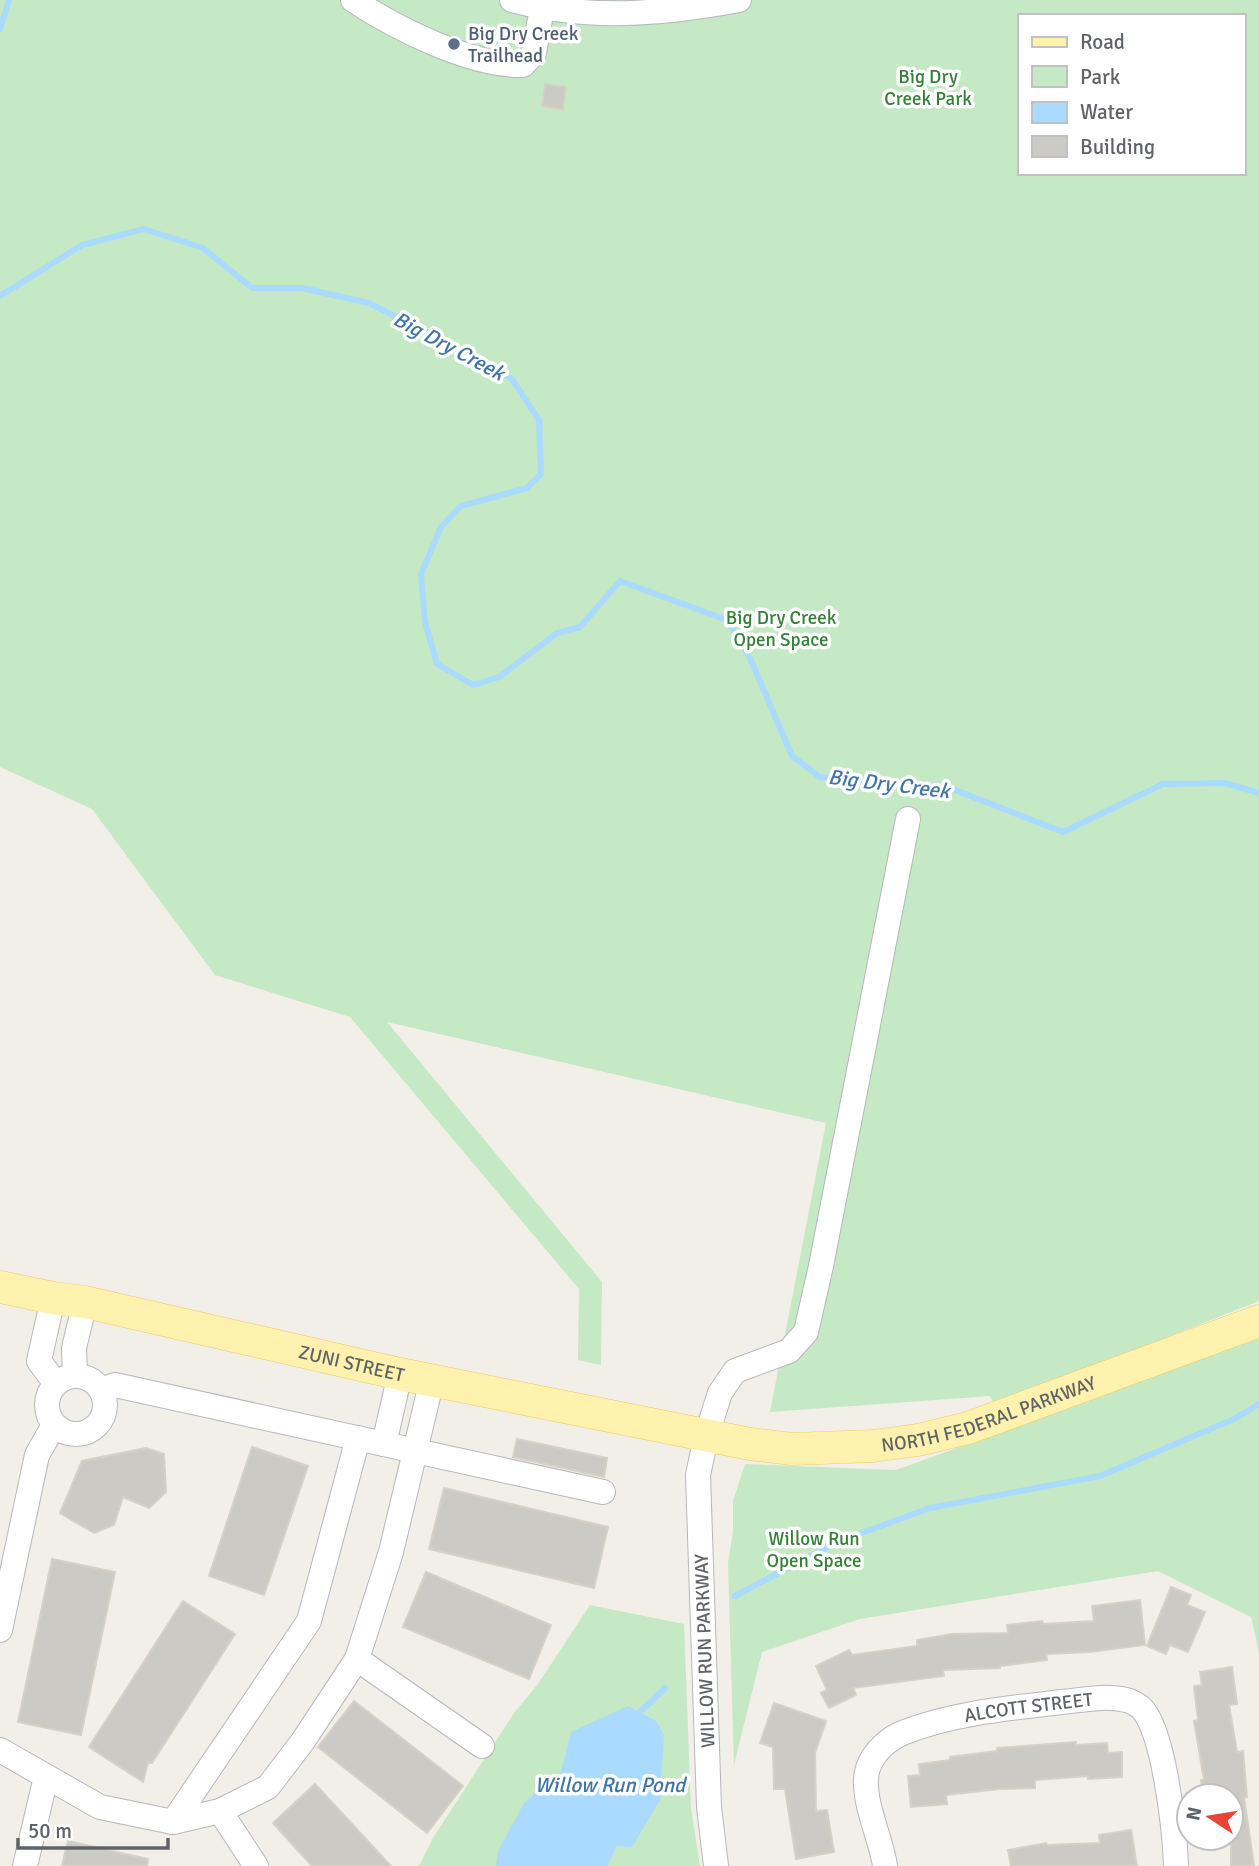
<svg xmlns="http://www.w3.org/2000/svg" width="1259" height="1866" font-family="Signika,sans-serif">
  <rect width="100%" height="100%" fill="#f1efe8"/>
  <!-- green -->
  <g fill="#c5e8c5" fill-rule="evenodd">
    <path d="M0 0H1259V1301L995 1405 990 1396 770 1412 826 1123 387 1022 602 1282 601 1365 578 1360 579 1289 350 1017 215 975 92 809 0 767ZM1019 16H1243V173H1019Z"/>
    <polygon points="1259,1338 1259,1652 1251,1617 1158,1571 860,1619 762,1652 734,1765 728,1563 733,1532 733,1501 745,1464 896,1470"/>
    <polygon points="590,1605 684,1624 691,1809 700,1866 419,1866 433,1838 514,1713 538,1684"/>
  </g>
  <!-- water -->
  <polygon fill="#aadaff" points="628,1706 656,1721 664,1735 660,1800 632,1847 617,1846 607,1866 496,1866 498,1851 524,1803 561,1772 571,1732"/>
  <g fill="none" stroke-linecap="round" stroke-linejoin="round">
    <!-- stream -->
    <g stroke="#aadaff" stroke-width="6">
      <polyline points="0,29 9,0"/>
      <polyline points="0,296 82,245 144,229 203,248 252,288 302,288 369,303 467,353 512,379 539,420 541,474 527,488 461,506 441,527 421,574 425,622 437,664 473,685 499,677 557,633 580,627 620,581 727,620 750,658 792,756 820,777 883,784 945,786 1063,832 1163,784 1225,783 1259,793"/>
      <polyline points="735,1596 837,1542 930,1508 1100,1476 1234,1419 1259,1404"/>
      <polyline points="641,1711 665,1688"/>
    </g>
  </g>
  <!-- building -->
  <g fill="#cccac5" stroke="#d6d1c6" stroke-width="2">
    <polygon points="545,84 566,87 563,109 542,106"/>
    <polygon points="517,1439 607,1458 604,1477 513,1457"/>
    <polygon points="252,1447 308,1466 264,1595 209,1576"/>
    <polygon points="146,1448 164,1454 166,1492 149,1508 123,1497 114,1525 94,1533 60,1513 82,1461"/>
    <polygon points="444,1488 608,1527 594,1588 429,1549"/>
    <polygon points="52,1559 115,1572 81,1735 18,1722"/>
    <polygon points="426,1572 551,1625 529,1679 403,1627"/>
    <polygon points="1171,1587 1191,1595 1187,1605 1205,1612 1188,1652 1170,1645 1166,1654 1147,1646"/>
    <polygon points="1140,1600 1145,1645 1090,1652 1046,1654 1047,1660 1000,1666 1000,1668 943,1670 944,1676 853,1688 856,1695 829,1708 821,1693 827,1690 816,1666 849,1650 852,1655 917,1646 917,1640 952,1634 1008,1633 1007,1625 1042,1621 1043,1624 1094,1621 1092,1606"/>
    <polygon points="183,1601 235,1634 152,1763 148,1763 143,1782 89,1747"/>
    <polygon points="1232,1667 1237,1704 1229,1705 1237,1752 1243,1751 1247,1797 1244,1797 1254,1866 1231,1866 1231,1796 1203,1796 1201,1780 1204,1780 1194,1721 1198,1720 1194,1686 1202,1685 1200,1672"/>
    <polygon points="354,1701 463,1786 427,1833 318,1747"/>
    <polygon points="774,1703 826,1721 815,1753 816,1811 827,1810 834,1852 796,1859 785,1789 774,1789 773,1747 760,1743"/>
    <polygon points="1076,1742 1076,1745 1107,1743 1108,1753 1122,1752 1122,1777 1088,1779 1088,1776 1035,1780 1035,1788 999,1789 946,1795 947,1804 911,1807 908,1776 920,1775 919,1764 950,1760 950,1757 997,1751 997,1748"/>
    <polygon points="315,1784 391,1866 312,1866 273,1823"/>
    <polygon points="1131,1830 1137,1866 1011,1866 1008,1850 1046,1843 1047,1845 1100,1843 1099,1835"/>
    <polygon points="68,1841 148,1859 147,1866 62,1866"/>
  </g>
  <g fill="none" stroke-linecap="round" stroke-linejoin="round">
    <!-- minor casing -->
    <g stroke="#b5b8bc" stroke-width="26">
      <g id="minor">
        <path d="M353 0C397 29 471 66 523 65L534 53 542 8"/>
        <path d="M512 0C588 21 663 14 739 0"/>
        <polyline points="53,1298 39,1361 56,1384"/>
        <circle cx="76" cy="1405" r="29"/>
        <polyline points="75,1376 74,1348 85,1302"/>
        <polyline points="101,1390 115,1385 603,1492"/>
        <polyline points="384,1444 400,1374"/>
        <polyline points="0,1630 37,1455 54,1425"/>
        <polyline points="357,1659 482,1746"/>
        <polyline points="0,1750 100,1807 173,1822 220,1811 268,1787 303,1741 357,1659 391,1552 432,1380"/>
        <polyline points="220,1811 256,1866"/>
        <polyline points="173,1822 309,1621 358,1438"/>
        <polyline points="25,1866 46,1777"/>
        <polyline points="716,1866 709,1807 698,1475 706,1437 720,1393 735,1371 789,1351 806,1332 821,1266 908,819"/>
        <path id="s1" d="M885 1866C881 1837 859 1795 868 1768 874 1751 889 1738 905 1732 954 1713 1011 1708 1062 1702 1083 1700 1106 1695 1126 1700 1131 1701 1136 1704 1140 1707 1164 1726 1175 1834 1176 1866"/>
      </g>
    </g>
    <!-- major casing -->
    <g stroke="#f2c960" stroke-width="33">
      <g id="major">
        <path id="s2" d="M0 1287 53 1298 85 1302 400 1374 750 1444 792 1449 873 1446 918 1440 968 1428 1259 1321"/>
      </g>
    </g>
    <!-- minor -->
    <use href="#minor" stroke="#fff" stroke-width="24"/>
    <!-- major -->
    <use href="#major" stroke="#fff2af" stroke-width="32"/>
  </g>
  <!-- markers -->
  <circle fill="#5c6f8a" stroke="#fff" stroke-width="2.5" cx="454" cy="44" r="7"/>
  <g text-anchor="middle" stroke-width="7" stroke-linejoin="round" paint-order="stroke">
    <!-- service labels -->
    <g font-size="19" fill="#4e5e75" stroke="#fff" text-anchor="start">
      <text x="468" y="40">Big Dry Creek<tspan x="468" dy="22">Trailhead</tspan></text>
    </g>
    <!-- park labels -->
    <g font-size="19" fill="#348238" stroke="#fff">
      <text x="928" y="83">Big Dry<tspan x="928" dy="22">Creek Park</tspan></text>
      <text x="781" y="624">Big Dry Creek<tspan x="781" dy="22">Open Space</tspan></text>
      <text x="814" y="1545">Willow Run<tspan x="814" dy="22">Open Space</tspan></text>
    </g>
    <!-- street labels -->
    <g font-size="19" fill="#5f6368" stroke="#fff">
      <text dy="7" stroke="none"><textPath href="#s2" startOffset="360">ZUNI STREET</textPath></text>
      <text dy="7" stroke="none"><textPath href="#s2" startOffset="1010">NORTH FEDERAL PARKWAY</textPath></text>
      <text transform="translate(704 1651) rotate(-92)" y="7">WILLOW RUN PARKWAY</text>
      <text dy="7" stroke="none"><textPath href="#s1" startOffset="280">ALCOTT STREET</textPath></text>
    </g>
    <!-- water labels -->
    <g font-size="21" font-style="italic" fill="#4174aa" stroke="#fff">
      <text transform="translate(449 346) rotate(28)" y="7">Big Dry Creek</text>
      <text transform="translate(889 784) rotate(7)" y="7">Big Dry Creek</text>
      <text x="610" y="1792">Willow Run Pond</text>
    </g>
  </g>
  <!-- legend -->
  <rect x="1018" y="14" width="228" height="161" fill="#ffffff" stroke="#bfc1c3" stroke-width="2"/>
  <rect x="1032" y="37" width="35" height="10" fill="#fff2af" stroke="#bfc1c3" stroke-width="2"/>
  <text x="1080" y="49" font-size="21" fill="#5f6368">Road</text>
  <rect x="1032" y="66" width="35" height="21" fill="#c5e8c5" stroke="#bfc1c3" stroke-width="2"/>
  <text x="1080" y="84" font-size="21" fill="#5f6368">Park</text>
  <rect x="1032" y="102" width="35" height="21" fill="#aadaff" stroke="#bfc1c3" stroke-width="2"/>
  <text x="1080" y="119" font-size="21" fill="#5f6368">Water</text>
  <rect x="1032" y="136" width="35" height="21" fill="#cccac5" stroke="#bfc1c3" stroke-width="2"/>
  <text x="1080" y="154" font-size="21" fill="#5f6368">Building</text>
  <!-- north arrow -->
  <g transform="translate(1210 1817) rotate(282)"><circle r="33" fill="#ffffff" stroke="#bfc1c3" stroke-width="2"/>
  <path d="M0-5L12 26L0 18L-12 26Z" fill="#ea4335"/>
  <text y="-10" font-size="19" font-weight="bold" text-anchor="middle" fill="#5f6368">N</text>
  </g>
  <!-- scale -->
  <path d="M18 1838v10h150v-10" fill="none" stroke="#5f6368" stroke-width="3.5"/>
  <text x="28" y="1838" font-size="21" fill="#5f6368" stroke="#ffffff" stroke-width="5" paint-order="stroke">50 m</text>
</svg>
